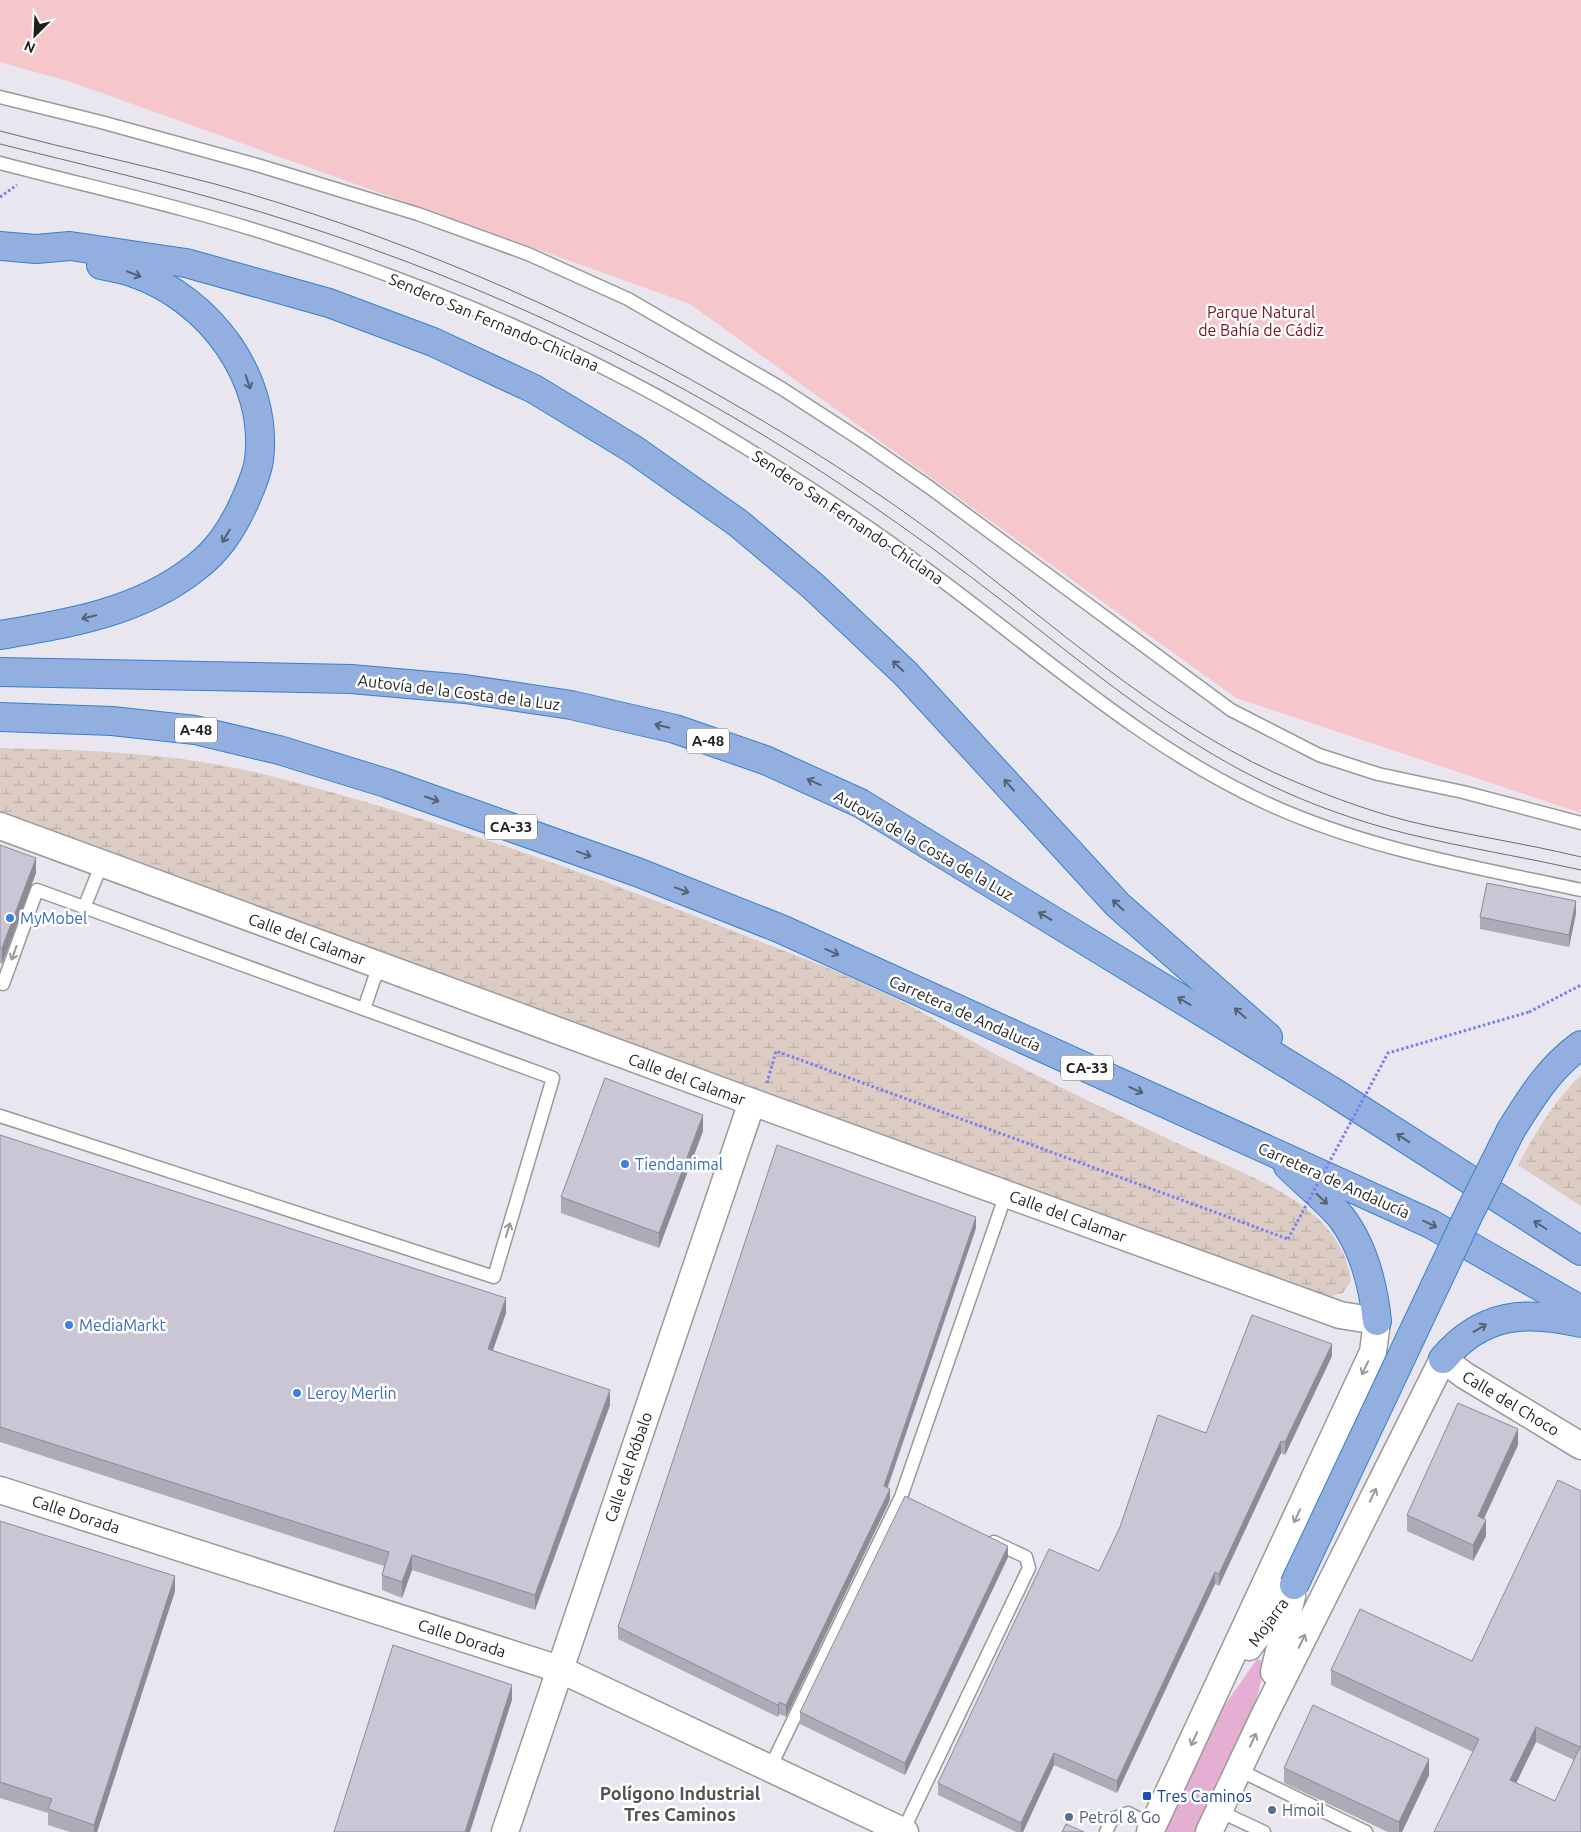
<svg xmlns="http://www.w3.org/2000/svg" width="1581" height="1832" font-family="Ubuntu,sans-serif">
  <defs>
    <pattern id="wetland-marsh" width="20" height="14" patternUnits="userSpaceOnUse" patternTransform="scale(1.25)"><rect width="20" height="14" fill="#dcccc4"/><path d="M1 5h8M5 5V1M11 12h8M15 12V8" fill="none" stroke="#bcafa8"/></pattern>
  </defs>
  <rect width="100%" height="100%" fill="#eae6ef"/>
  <!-- grass -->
  <polygon fill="#e5afd3" points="1257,1659 1266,1663 1254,1708 1198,1832 1161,1832 1215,1719"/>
  <!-- wetland -->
  <g fill="url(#wetland-marsh)">
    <path d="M0 748C94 750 182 753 274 777 424 815 570 867 713 923 775 948 840 970 899 1000 937 1020 973 1043 1010 1062 1037 1076 1064 1089 1091 1102 1124 1118 1158 1134 1192 1150 1251 1177 1342 1206 1351 1281L1343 1293 1328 1297 0 813Z"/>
    <path d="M1581 1075V1206L1518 1165C1537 1130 1552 1104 1581 1075Z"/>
  </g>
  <!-- park -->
  <polygon fill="#f5c6ca" points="0,0 1581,0 1581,813 1236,698 690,304 71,82 0,62"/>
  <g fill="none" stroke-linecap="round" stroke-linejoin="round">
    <!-- lane casing -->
    <g stroke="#999" stroke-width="15">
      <g id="lane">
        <polyline points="0,97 101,122 257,165 418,214 528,254 628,299 781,388 864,442 929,487 1231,710 1319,755 1378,774 1463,792 1581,823"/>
        <path d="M0 163C91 187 184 207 274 236 422 283 569 343 703 422 779 467 854 515 925 568 1036 649 1140 745 1266 803 1366 849 1474 867 1581 890"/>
        <polyline points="84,908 102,863"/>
        <polyline points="0,983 3,984 37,890 553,1078 494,1277 0,1116"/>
        <polyline points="364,1009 379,965"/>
        <polyline points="770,1768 901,1497 1006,1194"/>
        <polyline points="1239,1770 1366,1832"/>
        <polyline points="1219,1811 1264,1832"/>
        <polyline points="903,1831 1029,1568 1026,1557 994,1542"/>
        <polyline points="1106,1832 1112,1819 1128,1813 1153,1826"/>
      </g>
    </g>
    <!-- street casing -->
    <g stroke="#999" stroke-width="29">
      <g id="street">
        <polyline points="0,826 752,1102 1340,1315 1377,1321 1373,1352 1150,1832"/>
        <polyline points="0,1490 559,1669 905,1832"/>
        <polyline points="1249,1647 1294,1585"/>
        <polyline points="1274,1672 1292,1596"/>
        <polyline points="505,1832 752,1102"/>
        <polyline points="1209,1832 1264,1716 1443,1359 1464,1375 1581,1446"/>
      </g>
    </g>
    <!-- highway casing -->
    <g stroke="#3282ce" stroke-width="30">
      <g id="highway">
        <polyline points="0,246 36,249 70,246 186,263 329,303 433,342 534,389 633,449 738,523 814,587 906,674 1118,905 1268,1037"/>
        <path d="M0 635C67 624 140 612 195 568 218 551 232 529 244 503 250 489 257 475 259 460 269 379 210 299 134 273 123 269 112 267 101 265"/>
        <polyline points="0,672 351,679 465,689 571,705 675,729 765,760 860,803 1330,1090 1581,1251"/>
        <polyline points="0,717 112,721 195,730 279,750 386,783 637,872 781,929 1431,1224 1581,1310"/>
        <path d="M1511 1130C1531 1098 1549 1068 1581 1045"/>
        <path d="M1288 1166C1305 1183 1326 1199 1341 1217 1364 1247 1373 1284 1377 1321"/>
        <path d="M1443 1359C1482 1313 1525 1310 1581 1323"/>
      </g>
    </g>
    <!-- path -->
    <g stroke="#767fef" stroke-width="3" stroke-dasharray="2.5 2.5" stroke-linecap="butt">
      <polyline points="0,197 17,185"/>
      <polyline points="1529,1012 1581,985"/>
      <polyline points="767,1083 776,1051 1288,1239"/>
    </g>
    <!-- lane -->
    <use href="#lane" stroke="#fff" stroke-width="12"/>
    <!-- street -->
    <use href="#street" stroke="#fff" stroke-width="26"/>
    <!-- highway -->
    <use href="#highway" stroke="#93afe0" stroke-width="28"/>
    <!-- tram -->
    <g stroke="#6d6d6d" stroke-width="1">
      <path d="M0 131C71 150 144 165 215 184 388 232 564 306 720 396 799 441 877 490 949 545 1054 625 1154 717 1275 773 1318 792 1362 809 1408 821 1465 835 1524 843 1581 857"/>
      <path d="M0 144C100 169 201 192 299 224 442 270 582 331 712 405 814 463 911 530 1005 603 1089 668 1169 736 1266 783 1311 805 1360 822 1408 834 1465 848 1524 857 1581 870"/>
    </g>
    <!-- highway-bridge casing -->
    <g stroke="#3282ce" stroke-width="30" stroke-linecap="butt">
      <polyline id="highway-bridge" points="1294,1585 1468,1216 1511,1130"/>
    </g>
    <!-- path-bridge -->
    <polyline stroke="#767fef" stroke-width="3" stroke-dasharray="2.5 2.5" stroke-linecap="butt" points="1288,1239 1388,1053 1529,1012"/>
    <!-- highway-bridge -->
    <use href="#highway-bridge" stroke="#93afe0" stroke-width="28"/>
  </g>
  <!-- wall -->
  <g fill="#aeaab7" fill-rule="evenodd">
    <polygon points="0,845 36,873 2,964 0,963"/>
    <polygon points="1576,913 1569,947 1480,929 1480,917"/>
    <polygon points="703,1131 659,1248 561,1213 561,1197"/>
    <polygon points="0,1135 506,1313 493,1350 610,1405 535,1610 412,1570 402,1598 382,1590 382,1575 384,1566 0,1442"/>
    <polygon points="976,1228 888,1487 890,1500 786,1717 779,1714 778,1717 618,1639 618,1627"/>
    <polygon points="1332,1356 1285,1455 1281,1453 1219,1586 1215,1584 1117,1793 1054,1765 1023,1832 1016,1832 938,1795 938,1783 1099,1571 1206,1433"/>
    <polygon points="1518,1445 1484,1519 1486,1536 1473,1561 1407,1531 1407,1515"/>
    <path d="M1581 1491V1832L1473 1752 1331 1685V1670L1472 1661ZM1536 1742 1574 1760 1555 1801 1516 1783Z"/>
    <polygon points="0,1521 175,1591 97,1832 70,1832 48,1825 48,1813 0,1798"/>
    <polygon points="1008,1557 905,1775 800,1724 800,1712"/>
    <polygon points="1284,1768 1429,1775 1402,1832 1388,1832 1284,1783"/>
  </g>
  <!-- shaded-wall -->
  <g fill="#8d8b95">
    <polygon points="36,858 36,873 2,964 2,948"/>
    <polygon points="1576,901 1576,913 1569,947 1569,935"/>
    <polygon points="703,1115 703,1131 659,1248 659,1233"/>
    <polygon points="976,1217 976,1228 884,1497 884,1486"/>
    <polygon points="506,1298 506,1313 488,1364 488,1349"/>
    <polygon points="1332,1344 1332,1356 1285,1455 1285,1442"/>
    <polygon points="610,1390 610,1405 535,1610 535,1595"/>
    <polygon points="1518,1429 1518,1445 1478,1531 1478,1516"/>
    <polygon points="1281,1441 1281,1453 1219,1586 1219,1574"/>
    <polygon points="890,1489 890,1500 786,1717 786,1705"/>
    <polygon points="1486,1520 1486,1536 1473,1561 1473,1545"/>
    <polygon points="1008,1546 1008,1557 905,1775 905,1763"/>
    <polygon points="412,1555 412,1570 402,1598 402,1582"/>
    <polygon points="1215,1572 1215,1584 1117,1793 1117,1781"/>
    <polygon points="175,1576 175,1591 97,1832 94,1832 94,1825"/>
    <polygon points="512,1685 512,1700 470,1832 465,1832"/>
    <polygon points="779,1702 779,1714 778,1717 778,1705"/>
    <polygon points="1536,1727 1536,1742 1510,1796 1510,1780"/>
    <polygon points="1054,1753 1054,1765 1023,1832 1021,1832 1021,1823"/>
    <polygon points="1429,1759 1429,1775 1402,1832 1399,1832 1399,1822"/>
  </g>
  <!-- building -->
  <g fill="#cac6d5" stroke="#8d8b95" fill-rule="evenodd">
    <polygon points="0,845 36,858 2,948 0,948"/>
    <polygon points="1487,883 1576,901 1569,935 1480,917"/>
    <polygon points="605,1078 703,1115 659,1233 561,1197"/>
    <polygon points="0,1135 506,1298 488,1349 610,1390 535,1595 412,1555 402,1582 382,1575 389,1552 0,1427"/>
    <polygon points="777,1145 976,1217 884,1486 890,1489 786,1705 779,1702 778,1705 618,1627"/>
    <polygon points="1252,1315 1332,1344 1285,1442 1281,1441 1219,1574 1215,1572 1117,1781 1054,1753 1021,1823 938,1783 1049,1549 1099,1571 1120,1527 1158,1415 1206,1433"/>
    <polygon points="1458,1403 1518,1429 1478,1516 1486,1520 1473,1545 1407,1515"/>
    <path d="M1558 1480 1581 1491V1832H1434L1479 1739 1331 1670 1360 1609 1472 1661ZM1536 1727 1580 1747 1555 1801 1510 1780Z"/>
    <polygon points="905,1496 1008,1546 905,1763 800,1712"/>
    <polygon points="0,1521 175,1576 94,1825 48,1809 52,1799 0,1782"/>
    <polygon points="393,1645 512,1685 465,1832 334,1832"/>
    <polygon points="1313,1705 1429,1759 1399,1822 1284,1768"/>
    <polygon points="1066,1824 1084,1832 1062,1832"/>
  </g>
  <!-- one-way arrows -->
  <defs><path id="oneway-shaft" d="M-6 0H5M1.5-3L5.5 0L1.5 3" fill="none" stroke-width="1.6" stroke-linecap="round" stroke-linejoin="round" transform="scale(1.25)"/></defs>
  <g stroke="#536076">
    <use href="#oneway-shaft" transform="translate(134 274) rotate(21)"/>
    <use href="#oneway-shaft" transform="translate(248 382) rotate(71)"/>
    <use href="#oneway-shaft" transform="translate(226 536) rotate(121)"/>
    <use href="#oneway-shaft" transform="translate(89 617) rotate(166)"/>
    <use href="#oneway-shaft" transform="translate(898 666) rotate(-136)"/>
    <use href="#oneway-shaft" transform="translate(662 726) rotate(-167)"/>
    <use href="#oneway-shaft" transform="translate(814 782) rotate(-156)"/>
    <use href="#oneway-shaft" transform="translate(1009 785) rotate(-131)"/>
    <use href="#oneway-shaft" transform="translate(432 799) rotate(19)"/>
    <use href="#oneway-shaft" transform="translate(584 854) rotate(20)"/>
    <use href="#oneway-shaft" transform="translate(682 890) rotate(21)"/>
    <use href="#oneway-shaft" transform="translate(1118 905) rotate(-136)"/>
    <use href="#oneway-shaft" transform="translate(1045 916) rotate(-149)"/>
    <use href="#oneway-shaft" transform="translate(832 952) rotate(24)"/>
    <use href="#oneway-shaft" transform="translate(1184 1001) rotate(-149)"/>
    <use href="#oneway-shaft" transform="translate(1240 1013) rotate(-139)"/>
    <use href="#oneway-shaft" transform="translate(1136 1090) rotate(24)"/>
    <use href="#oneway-shaft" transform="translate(1403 1138) rotate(-147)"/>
    <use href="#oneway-shaft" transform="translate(1322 1199) rotate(44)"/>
    <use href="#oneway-shaft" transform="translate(1430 1224) rotate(26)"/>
    <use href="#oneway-shaft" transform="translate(1540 1225) rotate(-148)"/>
    <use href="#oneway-shaft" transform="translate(1480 1328) rotate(-31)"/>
  </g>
  <g stroke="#9a9a9a">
    <use href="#oneway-shaft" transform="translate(14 953) rotate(110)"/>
    <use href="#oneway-shaft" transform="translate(508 1230) rotate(-73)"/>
    <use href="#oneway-shaft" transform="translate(1365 1368) rotate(115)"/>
    <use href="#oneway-shaft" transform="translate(1373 1495) rotate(-64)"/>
    <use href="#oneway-shaft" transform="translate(1297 1516) rotate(115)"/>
    <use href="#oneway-shaft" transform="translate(1302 1641) rotate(-64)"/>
    <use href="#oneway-shaft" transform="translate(1194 1739) rotate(115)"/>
    <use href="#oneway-shaft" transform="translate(1253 1740) rotate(-65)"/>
  </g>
  <!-- markers -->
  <g fill="#3f7fe0" stroke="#fff" stroke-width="2">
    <circle cx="10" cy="918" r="5"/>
    <circle cx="625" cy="1164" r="5"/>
    <circle cx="69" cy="1325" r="5"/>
    <circle cx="297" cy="1393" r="5"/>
  </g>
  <rect fill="#1a4fb4" stroke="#fff" stroke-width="2" x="1142" y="1791" width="10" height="10" rx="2.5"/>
  <g fill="#5c6f8a" stroke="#fff" stroke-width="2">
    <circle cx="1272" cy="1810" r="5"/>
    <circle cx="1069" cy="1817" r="5"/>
  </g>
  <g text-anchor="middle" stroke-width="5" stroke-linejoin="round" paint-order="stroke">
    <!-- shield labels -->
    <g fill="#fff" stroke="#626262" stroke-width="1">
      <rect x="175" y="717.5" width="42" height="25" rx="4"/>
      <rect x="687" y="728.5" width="42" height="25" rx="4"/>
      <rect x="485" y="814.5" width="52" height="25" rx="4"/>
      <rect x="1061" y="1055.5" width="52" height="25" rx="4"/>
    </g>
    <g font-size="15" font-weight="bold" fill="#1f1f1f">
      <text x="196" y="735">A-48</text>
      <text x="708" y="746">A-48</text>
      <text x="511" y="832">CA-33</text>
      <text x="1087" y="1073">CA-33</text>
    </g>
    <!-- park labels -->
    <g font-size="16" fill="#75141d" stroke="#fff">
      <text x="1261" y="318">Parque Natural<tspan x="1261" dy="18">de Bahía de Cádiz</tspan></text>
    </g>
    <!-- street labels -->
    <g font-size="16" fill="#1f1f1f" stroke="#fff">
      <text transform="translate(494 322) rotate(23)" y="6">Sendero San Fernando-Chiclana</text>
      <text transform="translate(848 517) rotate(34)" y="6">Sendero San Fernando-Chiclana</text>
      <text transform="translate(459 692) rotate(7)" y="6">Autovía de la Costa de la Luz</text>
      <text transform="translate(924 845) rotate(30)" y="6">Autovía de la Costa de la Luz</text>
      <text transform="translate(307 939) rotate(20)" y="6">Calle del Calamar</text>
      <text transform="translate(965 1013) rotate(24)" y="6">Carretera de Andalucía</text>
      <text transform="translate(687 1079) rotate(20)" y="6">Calle del Calamar</text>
      <text transform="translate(1334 1180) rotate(24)" y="6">Carretera de Andalucía</text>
      <text transform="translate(1068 1216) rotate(20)" y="6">Calle del Calamar</text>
      <text transform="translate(1511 1403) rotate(31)" y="6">Calle del Choco</text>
      <text transform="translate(628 1467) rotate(-71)" y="6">Calle del Róbalo</text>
      <text transform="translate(76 1514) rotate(18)" y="6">Calle Dorada</text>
      <text transform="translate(1268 1622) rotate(-54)" y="6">Mojarra</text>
      <text transform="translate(462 1638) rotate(18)" y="6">Calle Dorada</text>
    </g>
    <!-- shop labels -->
    <g font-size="16" fill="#366cbe" stroke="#fff" text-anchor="start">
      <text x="20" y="924">MyMobel</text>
      <text x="635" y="1170">Tiendanimal</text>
      <text x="79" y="1331">MediaMarkt</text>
      <text x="307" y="1399">Leroy Merlin</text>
    </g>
    <!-- transit labels -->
    <g font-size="16" fill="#164399" stroke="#fff" text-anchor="start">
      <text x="1157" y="1802">Tres Caminos</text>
    </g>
    <!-- service labels -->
    <g font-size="16" fill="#4e5e75" stroke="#fff" text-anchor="start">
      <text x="1282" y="1816">Hmoil</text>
      <text x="1079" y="1823">Petrol &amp; Go</text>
    </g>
    <!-- neighbourhood labels -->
    <g font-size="18" font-weight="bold" fill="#525252" stroke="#fff">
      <text x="680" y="1800">Polígono Industrial<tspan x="680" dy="21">Tres Caminos</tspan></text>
    </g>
  </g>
  <!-- north arrow -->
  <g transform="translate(35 35) rotate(204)" stroke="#ffffff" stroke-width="4" paint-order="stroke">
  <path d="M0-4L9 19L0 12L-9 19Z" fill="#1f1f1f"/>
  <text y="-8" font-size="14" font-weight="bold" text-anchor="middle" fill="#1f1f1f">N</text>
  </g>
</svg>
